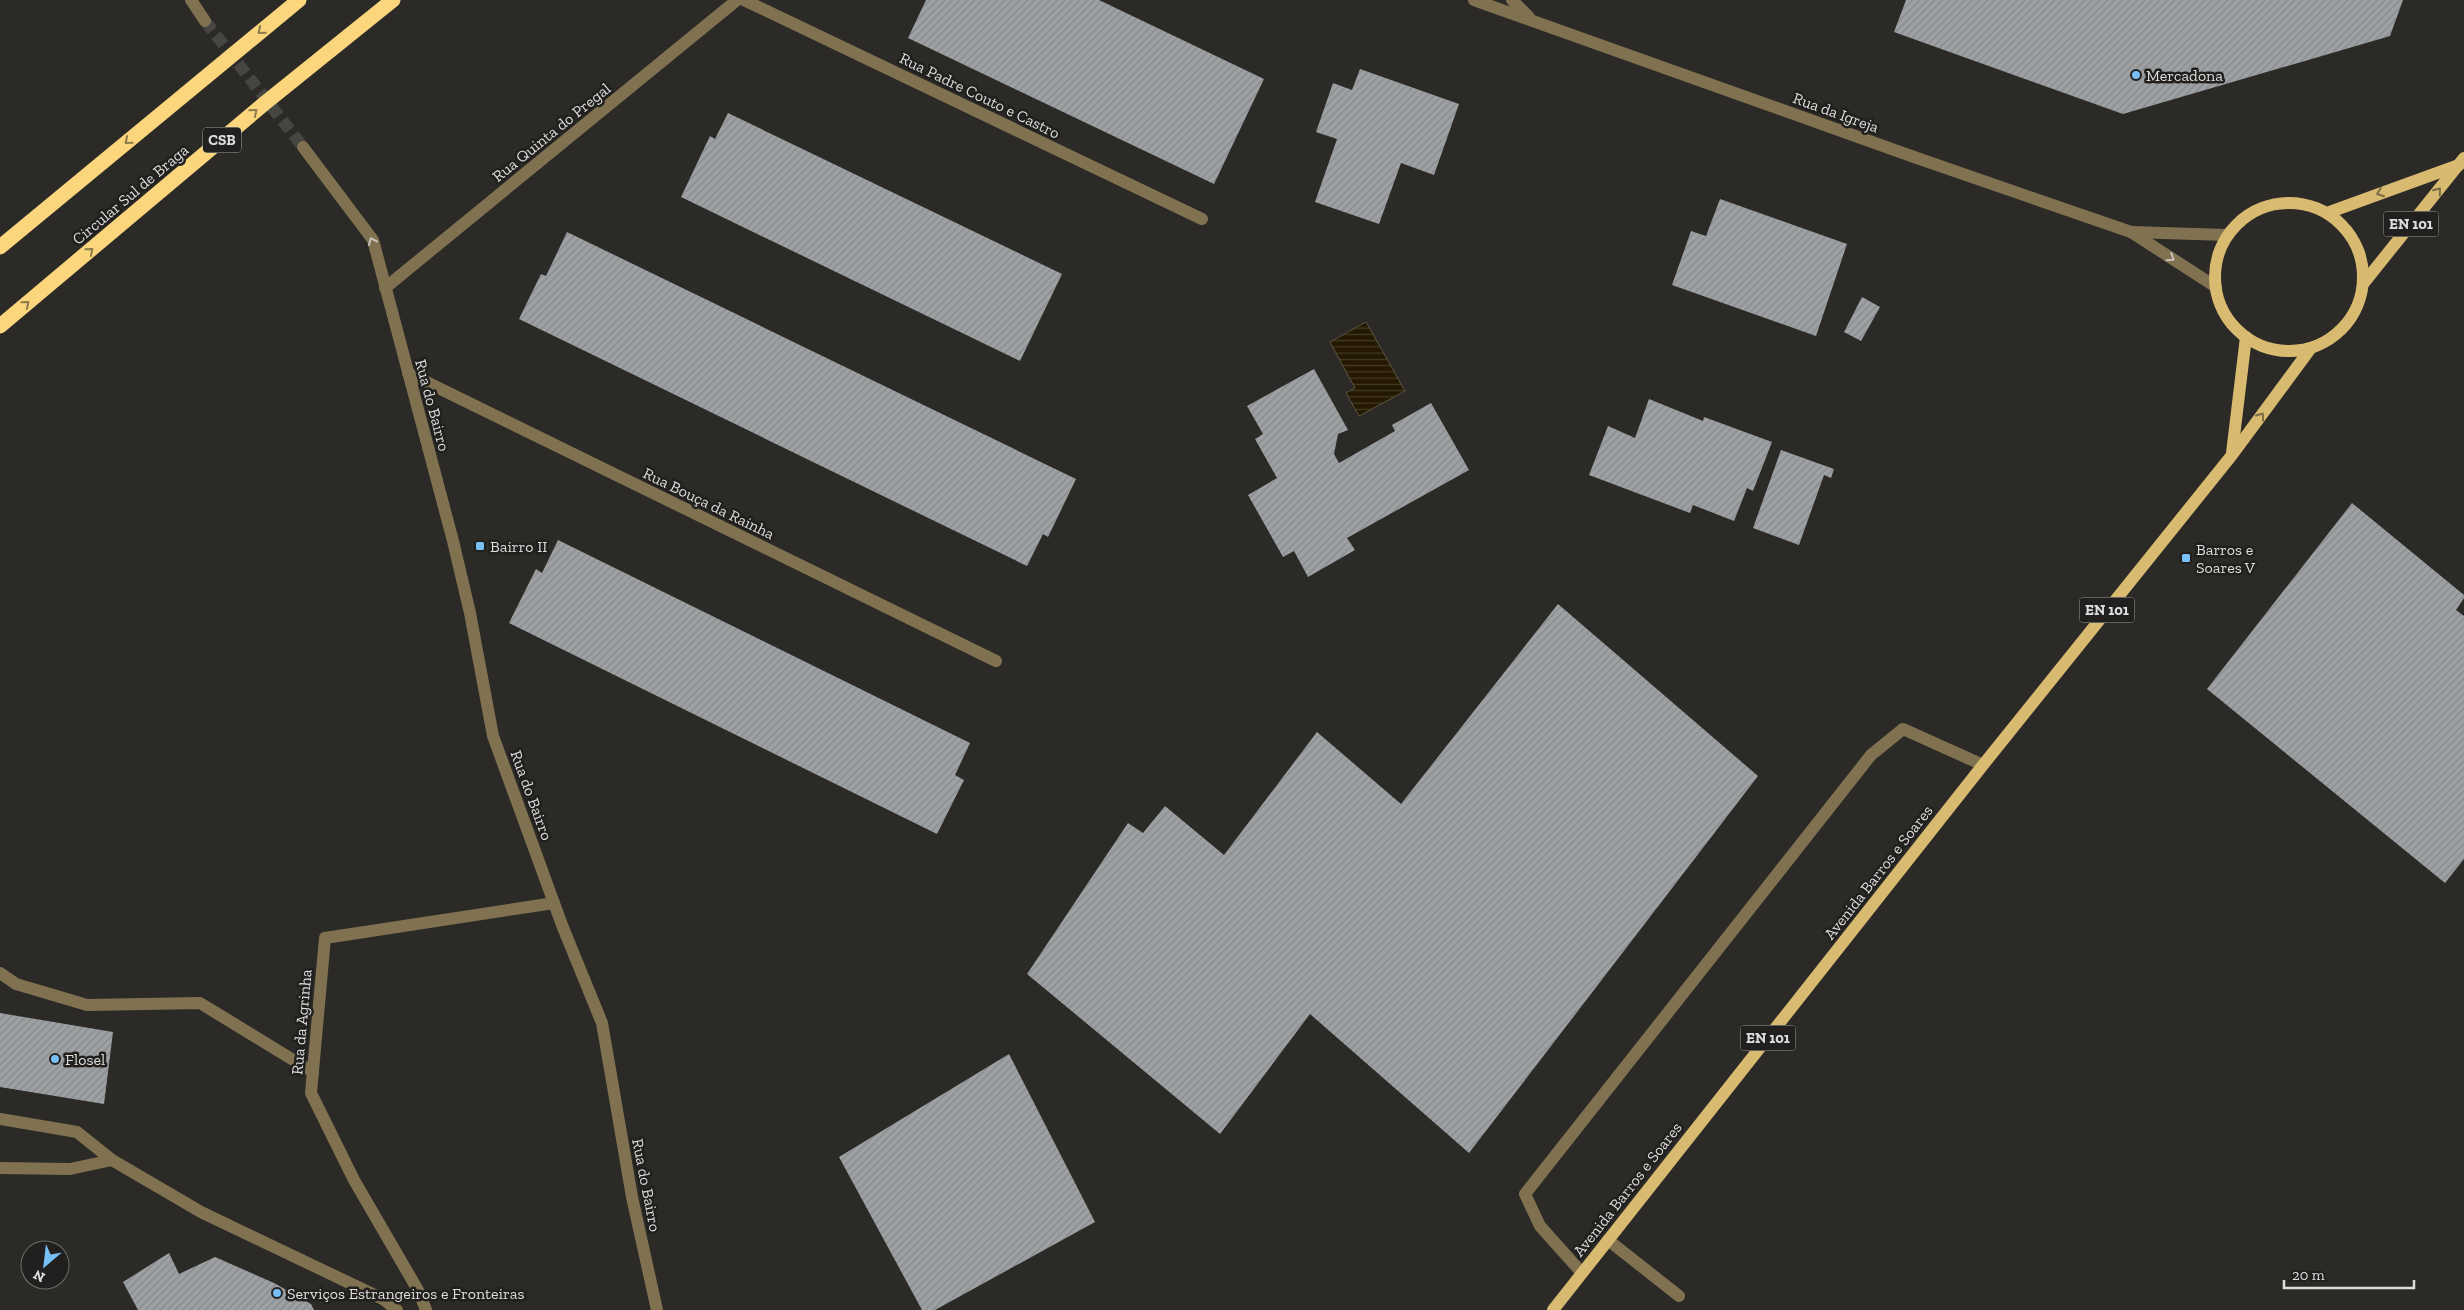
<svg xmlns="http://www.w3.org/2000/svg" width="2464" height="1310" font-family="'Zilla Slab',serif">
  <defs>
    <pattern id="water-rules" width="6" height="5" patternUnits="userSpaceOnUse" patternTransform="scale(1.25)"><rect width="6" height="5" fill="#241900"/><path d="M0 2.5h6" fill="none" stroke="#433a25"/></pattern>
    <pattern id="building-hatch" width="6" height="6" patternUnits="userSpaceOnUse" patternTransform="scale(1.25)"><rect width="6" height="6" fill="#9ea1a3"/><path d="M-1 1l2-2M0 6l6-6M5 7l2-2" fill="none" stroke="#87898b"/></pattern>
  </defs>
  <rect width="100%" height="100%" fill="#2b2a27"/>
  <!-- water -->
  <polygon fill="url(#water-rules)" stroke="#5c5442" points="1366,322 1405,391 1359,416 1346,393 1355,388 1330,342"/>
  <!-- building -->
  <g fill="url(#building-hatch)">
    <polygon points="926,0 1099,0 1264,79 1214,184 908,38"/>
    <polygon points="1906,0 2403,0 2390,36 2123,114 1894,32"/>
    <polygon points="1360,69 1459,104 1434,175 1401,163 1379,224 1315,202 1337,139 1316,132 1333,83 1352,90"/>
    <polygon points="728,113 1062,274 1020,361 681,197 710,136 715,139"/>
    <polygon points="1720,199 1847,244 1816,336 1672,285 1691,231 1706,236"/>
    <polygon points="567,232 1076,479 1048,537 1043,534 1027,566 519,319 541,274 546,276"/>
    <polygon points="1862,297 1880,307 1861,341 1844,332"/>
    <polygon points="1314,369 1348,430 1338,434 1334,454 1339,463 1395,431 1392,425 1431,403 1469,470 1347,538 1355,550 1308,577 1294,551 1283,557 1248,495 1277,478 1255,439 1263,434 1247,406"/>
    <polygon points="1649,399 1703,421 1704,417 1772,442 1753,491 1747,488 1734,521 1693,505 1690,513 1589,475 1608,426 1635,438"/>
    <polygon points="1781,450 1834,469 1831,478 1824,475 1799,545 1753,528"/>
    <polygon points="2352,503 2464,595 2464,598 2456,610 2464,616 2464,859 2445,883 2207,689"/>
    <polygon points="558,540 970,743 955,775 964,780 937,834 509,623 536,569 542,573"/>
    <polygon points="1558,604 1758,776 1469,1153 1310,1014 1220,1134 1027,974 1128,823 1143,833 1165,806 1224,855 1317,732 1401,804"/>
    <polygon points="0,1013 113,1032 104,1104 0,1087"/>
    <polygon points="1009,1054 1095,1222 935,1310 922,1310 839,1157"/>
    <polygon points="169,1253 179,1274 215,1257 274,1283 311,1304 314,1310 138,1310 123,1282"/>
  </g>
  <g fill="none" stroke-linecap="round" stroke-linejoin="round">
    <!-- minor-tunnel -->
    <polyline stroke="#464542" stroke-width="12" stroke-dasharray="12 6" stroke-linecap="butt" points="205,21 303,147"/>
    <!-- minor -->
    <g stroke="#807250" stroke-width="12">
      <polyline points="191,0 205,21"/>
      <polyline points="744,0 1202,219"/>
      <polyline points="1474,0 1914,157 2131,232 2216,287"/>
      <polyline points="1512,0 1529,17"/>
      <polyline points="303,147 373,240 453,541 470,613 493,736 562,925 602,1023 632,1197 657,1310"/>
      <polyline points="2131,232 2227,235"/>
      <polyline points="385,288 737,0"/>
      <polyline points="408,373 996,661"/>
      <polyline points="0,973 16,984 87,1005 200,1003 313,1072"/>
      <polyline points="0,1119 77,1132 112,1160 201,1212 383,1299 397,1310"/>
      <polyline points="0,1168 70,1169 112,1160"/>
      <polyline points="1608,1240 1679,1296"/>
      <polyline points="1582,1273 1540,1226 1525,1194 1871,755 1903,729 1983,765"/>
      <polyline points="426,1310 419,1292 354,1180 311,1093 325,938 554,903"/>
    </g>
    <!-- major -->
    <g stroke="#d8ba70" stroke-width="12">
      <circle cx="2289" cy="277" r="74"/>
      <polyline points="2327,213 2459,165"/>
      <polyline points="2363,284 2464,158"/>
      <polyline points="2232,453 2246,337"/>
      <polyline points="1553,1310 1983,765 2232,455 2311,348"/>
    </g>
    <!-- highway -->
    <g stroke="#fbd67c" stroke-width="15">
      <polyline points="0,247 299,0"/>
      <polyline points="0,326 265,103 393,0"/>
    </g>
  </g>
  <!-- one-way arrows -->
  <defs><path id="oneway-chevron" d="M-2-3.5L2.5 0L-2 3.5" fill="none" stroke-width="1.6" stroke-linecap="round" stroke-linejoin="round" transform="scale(1.25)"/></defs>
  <g stroke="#8e7b4d">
    <use href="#oneway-chevron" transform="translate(261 31) rotate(140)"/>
    <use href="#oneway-chevron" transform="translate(254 112) rotate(-40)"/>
    <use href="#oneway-chevron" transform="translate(128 141) rotate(140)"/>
    <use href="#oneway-chevron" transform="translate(90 251) rotate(-40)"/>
    <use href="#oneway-chevron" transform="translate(26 304) rotate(-40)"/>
  </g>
  <g stroke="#7c6d47">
    <use href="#oneway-chevron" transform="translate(2438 191) rotate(-51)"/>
    <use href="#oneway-chevron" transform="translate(2380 193) rotate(160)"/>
    <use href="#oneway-chevron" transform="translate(2261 416) rotate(-54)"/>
  </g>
  <g stroke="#c6c2b9">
    <use href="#oneway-chevron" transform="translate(372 241) rotate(-114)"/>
    <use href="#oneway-chevron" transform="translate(2171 258) rotate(33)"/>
  </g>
  <!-- markers -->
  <g fill="#77c0f7" stroke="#21201e" stroke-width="2">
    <circle cx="2136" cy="75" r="5"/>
    <rect x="475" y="541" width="10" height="10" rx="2.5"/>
    <rect x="2181" y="553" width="10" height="10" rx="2.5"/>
    <circle cx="55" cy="1059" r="5"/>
    <circle cx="277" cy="1293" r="5"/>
  </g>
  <g text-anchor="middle" stroke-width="5" stroke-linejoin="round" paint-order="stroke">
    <!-- shield labels -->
    <g fill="#21201e" stroke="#a5a4a3" stroke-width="1">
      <rect x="203" y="127.5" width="38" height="25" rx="4"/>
      <rect x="2383.5" y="211.5" width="55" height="25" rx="4"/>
      <rect x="2079.5" y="597.5" width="55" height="25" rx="4"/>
      <rect x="1740.5" y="1025.5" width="55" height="25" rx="4"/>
    </g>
    <g font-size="15" font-weight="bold" fill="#dedddc">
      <text x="222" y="145">CSB</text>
      <text x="2411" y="229">EN 101</text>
      <text x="2107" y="615">EN 101</text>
      <text x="1768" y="1043">EN 101</text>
    </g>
    <!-- poi labels -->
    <g font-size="16" fill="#dedddc" stroke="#21201e" text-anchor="start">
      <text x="2146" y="81">Mercadona</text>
      <text x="490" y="552">Bairro II</text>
      <text x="2196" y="555">Barros e<tspan x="2196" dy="18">Soares V</tspan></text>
      <text x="65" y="1065">Flosel</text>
      <text x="287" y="1299">Serviços Estrangeiros e Fronteiras</text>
    </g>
    <!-- street labels -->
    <g font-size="16" fill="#dedddc" stroke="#21201e">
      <text transform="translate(980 95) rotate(26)" y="6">Rua Padre Couto e Castro</text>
      <text transform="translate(1836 112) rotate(20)" y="6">Rua da Igreja</text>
      <text transform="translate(551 132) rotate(-39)" y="6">Rua Quinta do Pregal</text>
      <text transform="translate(130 194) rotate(-40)" y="6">Circular Sul de Braga</text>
      <text transform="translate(433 405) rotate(75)" y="6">Rua do Bairro</text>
      <text transform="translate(709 503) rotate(26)" y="6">Rua Bouça da Rainha</text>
      <text transform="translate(532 795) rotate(70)" y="6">Rua do Bairro</text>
      <text transform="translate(1878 872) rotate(-52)" y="6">Avenida Barros e Soares</text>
      <text transform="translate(301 1022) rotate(-85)" y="6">Rua da Agrinha</text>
      <text transform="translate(647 1185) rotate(79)" y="6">Rua do Bairro</text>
      <text transform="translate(1627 1189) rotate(-52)" y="6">Avenida Barros e Soares</text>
    </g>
  </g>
  <!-- north arrow -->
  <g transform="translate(45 1265) rotate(208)"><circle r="24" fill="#21201e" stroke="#6d6c6a"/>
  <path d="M0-4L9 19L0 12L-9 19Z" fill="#77c0f7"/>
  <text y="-8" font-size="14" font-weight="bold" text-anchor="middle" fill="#dedddc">N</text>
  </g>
  <!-- scale -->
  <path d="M2284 1280v8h130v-8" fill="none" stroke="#dedddc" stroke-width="2.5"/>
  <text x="2292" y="1280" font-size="15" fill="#dedddc" stroke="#21201e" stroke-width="4" paint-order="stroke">20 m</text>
</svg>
